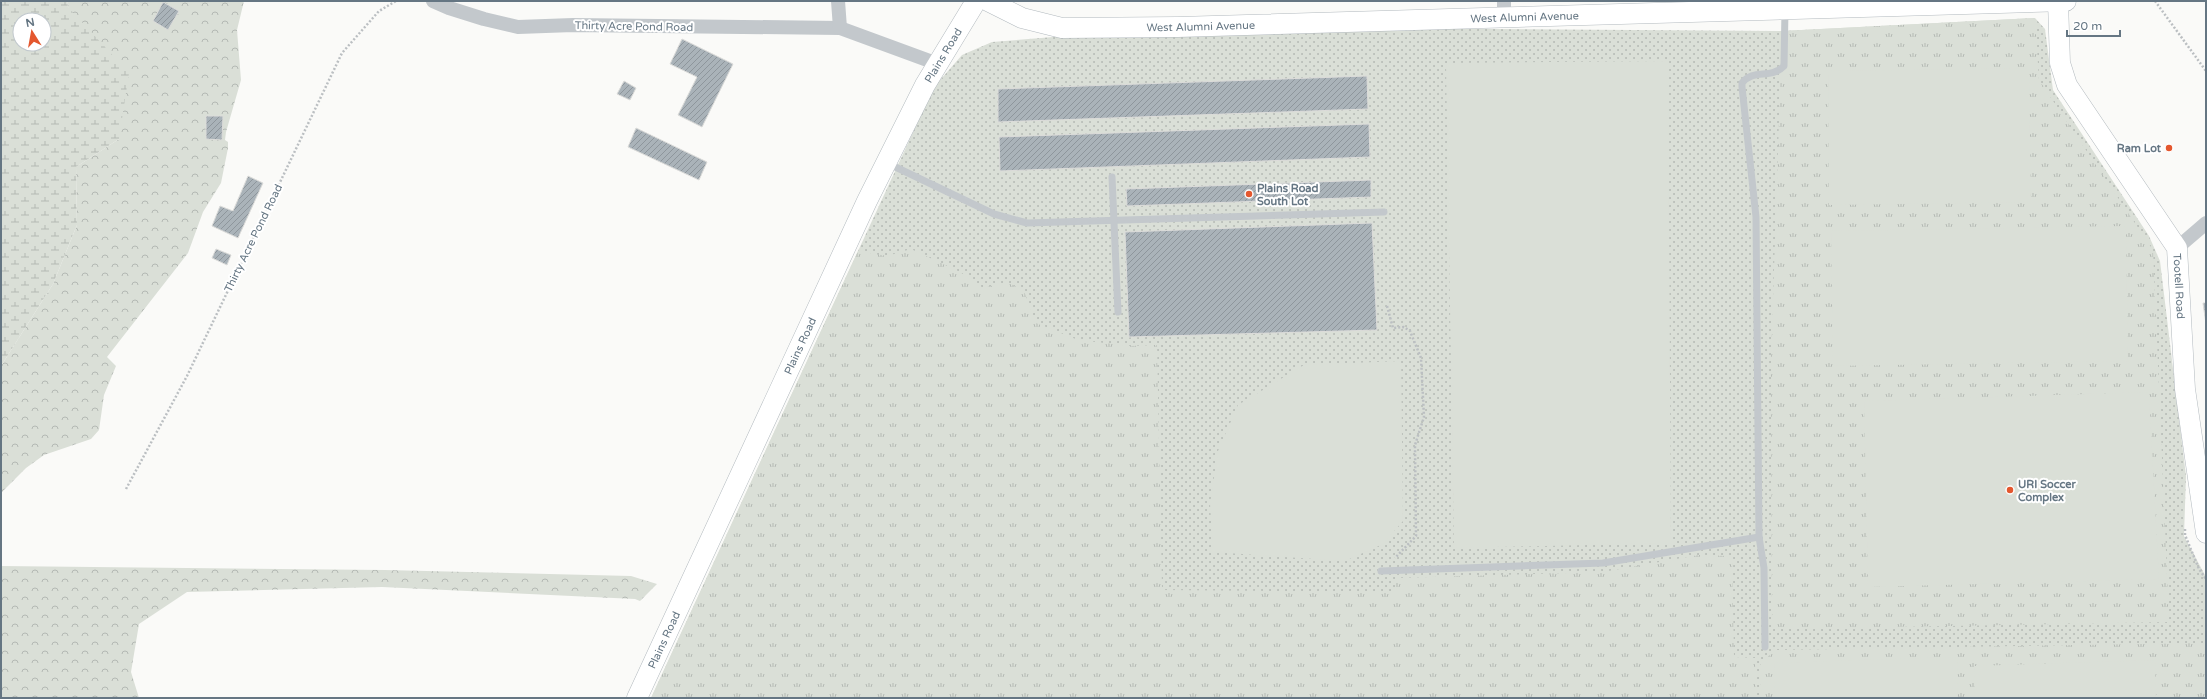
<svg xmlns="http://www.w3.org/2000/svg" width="2207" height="699" font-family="'Varela Round',sans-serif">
  <defs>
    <pattern id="grass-dots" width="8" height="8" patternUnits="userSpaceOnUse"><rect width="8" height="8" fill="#dadfd7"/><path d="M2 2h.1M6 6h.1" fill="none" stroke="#b4b9b4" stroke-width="1.8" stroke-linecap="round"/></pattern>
    <pattern id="forest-crowns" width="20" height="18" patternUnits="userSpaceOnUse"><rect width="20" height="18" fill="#dadfd7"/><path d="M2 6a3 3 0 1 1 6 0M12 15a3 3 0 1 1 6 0" fill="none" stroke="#b4b9b4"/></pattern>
    <pattern id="wetland-marsh" width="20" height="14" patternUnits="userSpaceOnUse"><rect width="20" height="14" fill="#dadfd7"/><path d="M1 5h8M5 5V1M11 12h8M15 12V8" fill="none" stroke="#b4b9b4"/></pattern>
    <pattern id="park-tufts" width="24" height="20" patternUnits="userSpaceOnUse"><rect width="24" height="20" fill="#dadfd7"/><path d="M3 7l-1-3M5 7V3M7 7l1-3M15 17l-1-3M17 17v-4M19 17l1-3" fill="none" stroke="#b4b9b4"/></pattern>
    <pattern id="building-hatch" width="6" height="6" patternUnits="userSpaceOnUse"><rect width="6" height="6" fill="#aab3b9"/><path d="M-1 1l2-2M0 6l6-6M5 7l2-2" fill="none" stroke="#8e969c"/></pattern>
  </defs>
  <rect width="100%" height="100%" fill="#fafaf8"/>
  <!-- grass -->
  <polygon fill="url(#grass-dots)" points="2035,18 2045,29 2053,90 2149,236 2160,261 2186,476 2184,536 2206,577 2206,698 651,698 934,87 962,55 992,42 1178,27 1782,31"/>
  <!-- forest -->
  <g fill="url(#forest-crowns)">
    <polygon points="67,1 244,1 237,30 241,80 226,132 225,140 228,142 228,148 221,183 203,212 188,253 107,357 116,366 104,395 99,430 91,439 44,455 26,468 1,493 1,366 53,284 77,225 76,167 119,139 68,7"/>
    <polygon points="1,566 385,570 631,576 657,584 640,601 635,599 382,587 187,592 139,624 131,672 139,698 1,698"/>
  </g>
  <!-- wetland -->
  <path fill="url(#wetland-marsh)" fill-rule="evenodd" d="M1 1H67L68 7 129 73 119 139 76 167 77 225 53 284 1 366ZM20 20H44V44H20Z"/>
  <!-- park -->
  <g fill="url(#park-tufts)">
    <polygon points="2035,18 2039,80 2153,250 2169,622 1772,629 1771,360 1782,31"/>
    <polygon points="911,249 960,272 983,288 1007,282 1024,291 1036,323 1078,340 1131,346 1157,345 1162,590 1396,592 1396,578 1603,572 1699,555 1727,556 1732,559 1734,657 1755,658 1756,698 651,698 858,251 887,256"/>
    <polygon points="2206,643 2206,698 1761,698 1760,664 1775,650"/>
  </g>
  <!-- pitch -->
  <g fill="#dadfd7">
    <polygon points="1668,61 1671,543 1454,548 1446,63"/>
    <polygon points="2029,68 2031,202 1829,205 1828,71"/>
    <polygon points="2126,226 2128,361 1833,366 1831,231"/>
    <polygon points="1401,361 1403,521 1383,544 1345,561 1213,552 1210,504 1218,451 1238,405 1304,365"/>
    <polygon points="2149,392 2159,579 1868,587 1864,401"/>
    <polygon points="1957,657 1958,698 1775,698 1774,663"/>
    <polygon points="2155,660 2156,698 1975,698 1974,666"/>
  </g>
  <!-- building -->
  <g fill="url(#building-hatch)" stroke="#dcdcda">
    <polygon points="163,2 179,11 168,30 153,21"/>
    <polygon points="682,39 733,64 702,127 678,115 697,77 670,64"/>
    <polygon points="1367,76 1368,109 998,122 998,89"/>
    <polygon points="624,81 636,88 630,100 617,94"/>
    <polygon points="206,116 223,116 222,140 206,139"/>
    <polygon points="1369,124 1370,157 1000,171 999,137"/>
    <polygon points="636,128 707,162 699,180 628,147"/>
    <polygon points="248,176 263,183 238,238 212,226 220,206 233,211"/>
    <polygon points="1371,180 1371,197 1127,206 1126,189"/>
    <polygon points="1372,223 1377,330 1129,337 1125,232"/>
    <polygon points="216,249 231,255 227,265 212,258"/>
    <polygon points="2203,303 2206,303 2206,324"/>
  </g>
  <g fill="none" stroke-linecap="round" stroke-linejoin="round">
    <!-- secondary casing -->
    <g stroke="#b3babf" stroke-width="21">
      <g id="secondary">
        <path id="s1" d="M988 1 1022 18 1062 28 1178 27 2066 1"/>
        <path id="s2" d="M2058 1 2060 63 2067 85 2177 248 2185 389 2206 533"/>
        <path id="s3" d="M637 698 867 201 925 85 976 1"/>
      </g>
    </g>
    <!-- path -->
    <g stroke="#bbbfc2" stroke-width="2.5" stroke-dasharray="2 2" stroke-linecap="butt">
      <polyline points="2155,1 2206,71"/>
      <polyline points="1387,306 1393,328 1404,327 1410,331 1421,358 1424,417 1415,445 1416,536 1395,558"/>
      <polyline points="126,489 187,376 342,53 379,11 396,1"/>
      <polyline points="2185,529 2185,535 2199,569 2206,579"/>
    </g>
    <!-- lane -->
    <g stroke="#c3c8cc" stroke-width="7">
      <polyline points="887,163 994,214 1027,223 1384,212"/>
      <polyline points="1112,177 1118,312"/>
      <polyline points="1381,571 1603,563 1759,537"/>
      <path d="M1765 647 1764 568 1759 537 1756 217 1742 87V83C1754 68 1770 80 1784 66L1785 10"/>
    </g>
    <!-- street -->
    <g stroke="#c3c8cc" stroke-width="14">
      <polyline points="433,1 449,8 484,19 518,27 573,25 840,28 938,64"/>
      <polyline points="838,1 840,28"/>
      <polyline points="1504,1 1504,17"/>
      <polyline points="2177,248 2206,223"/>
    </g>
    <!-- secondary -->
    <use href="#secondary" stroke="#fff" stroke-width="20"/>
  </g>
  <!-- markers -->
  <g fill="#e4572e" stroke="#fff" stroke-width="1.5">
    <circle cx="2169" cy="148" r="4"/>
    <circle cx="1249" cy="194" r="4"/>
    <circle cx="2010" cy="490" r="4"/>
  </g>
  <g text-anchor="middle" stroke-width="4" stroke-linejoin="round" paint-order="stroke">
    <!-- street labels -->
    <g font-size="11" fill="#657683" stroke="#fff">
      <text dy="4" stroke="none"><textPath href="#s1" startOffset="542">West Alumni Avenue</textPath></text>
      <text transform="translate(634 26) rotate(1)" y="4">Thirty Acre Pond Road</text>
      <text dy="4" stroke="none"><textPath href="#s1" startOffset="218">West Alumni Avenue</textPath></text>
      <text dy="4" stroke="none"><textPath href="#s3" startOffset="712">Plains Road</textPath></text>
      <text transform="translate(253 238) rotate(-64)" y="4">Thirty Acre Pond Road</text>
      <text dy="4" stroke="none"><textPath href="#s2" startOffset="320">Tootell Road</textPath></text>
      <text dy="4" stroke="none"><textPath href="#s3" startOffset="388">Plains Road</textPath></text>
      <text dy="4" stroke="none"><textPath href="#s3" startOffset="64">Plains Road</textPath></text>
    </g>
    <!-- poi labels -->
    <g font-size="11" font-weight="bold" fill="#657683" stroke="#fff" text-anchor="start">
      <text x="2161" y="152" text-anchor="end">Ram Lot</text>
      <text x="1257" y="192">Plains Road<tspan x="1257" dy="13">South Lot</tspan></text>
      <text x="2018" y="488">URI Soccer<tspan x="2018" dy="13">Complex</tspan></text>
    </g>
  </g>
  <!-- border -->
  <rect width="2207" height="699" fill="none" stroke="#657683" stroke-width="4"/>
  <!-- north arrow -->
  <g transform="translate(32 32) rotate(349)"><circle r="19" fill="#ffffff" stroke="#c1c8cd"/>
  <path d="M0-3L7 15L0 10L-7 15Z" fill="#e4572e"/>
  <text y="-6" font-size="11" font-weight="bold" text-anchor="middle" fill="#657683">N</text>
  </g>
  <!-- scale -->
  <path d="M2067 30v6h53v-6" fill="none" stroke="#657683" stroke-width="2"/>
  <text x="2073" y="30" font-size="12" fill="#657683" stroke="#ffffff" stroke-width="3" paint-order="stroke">20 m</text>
</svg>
